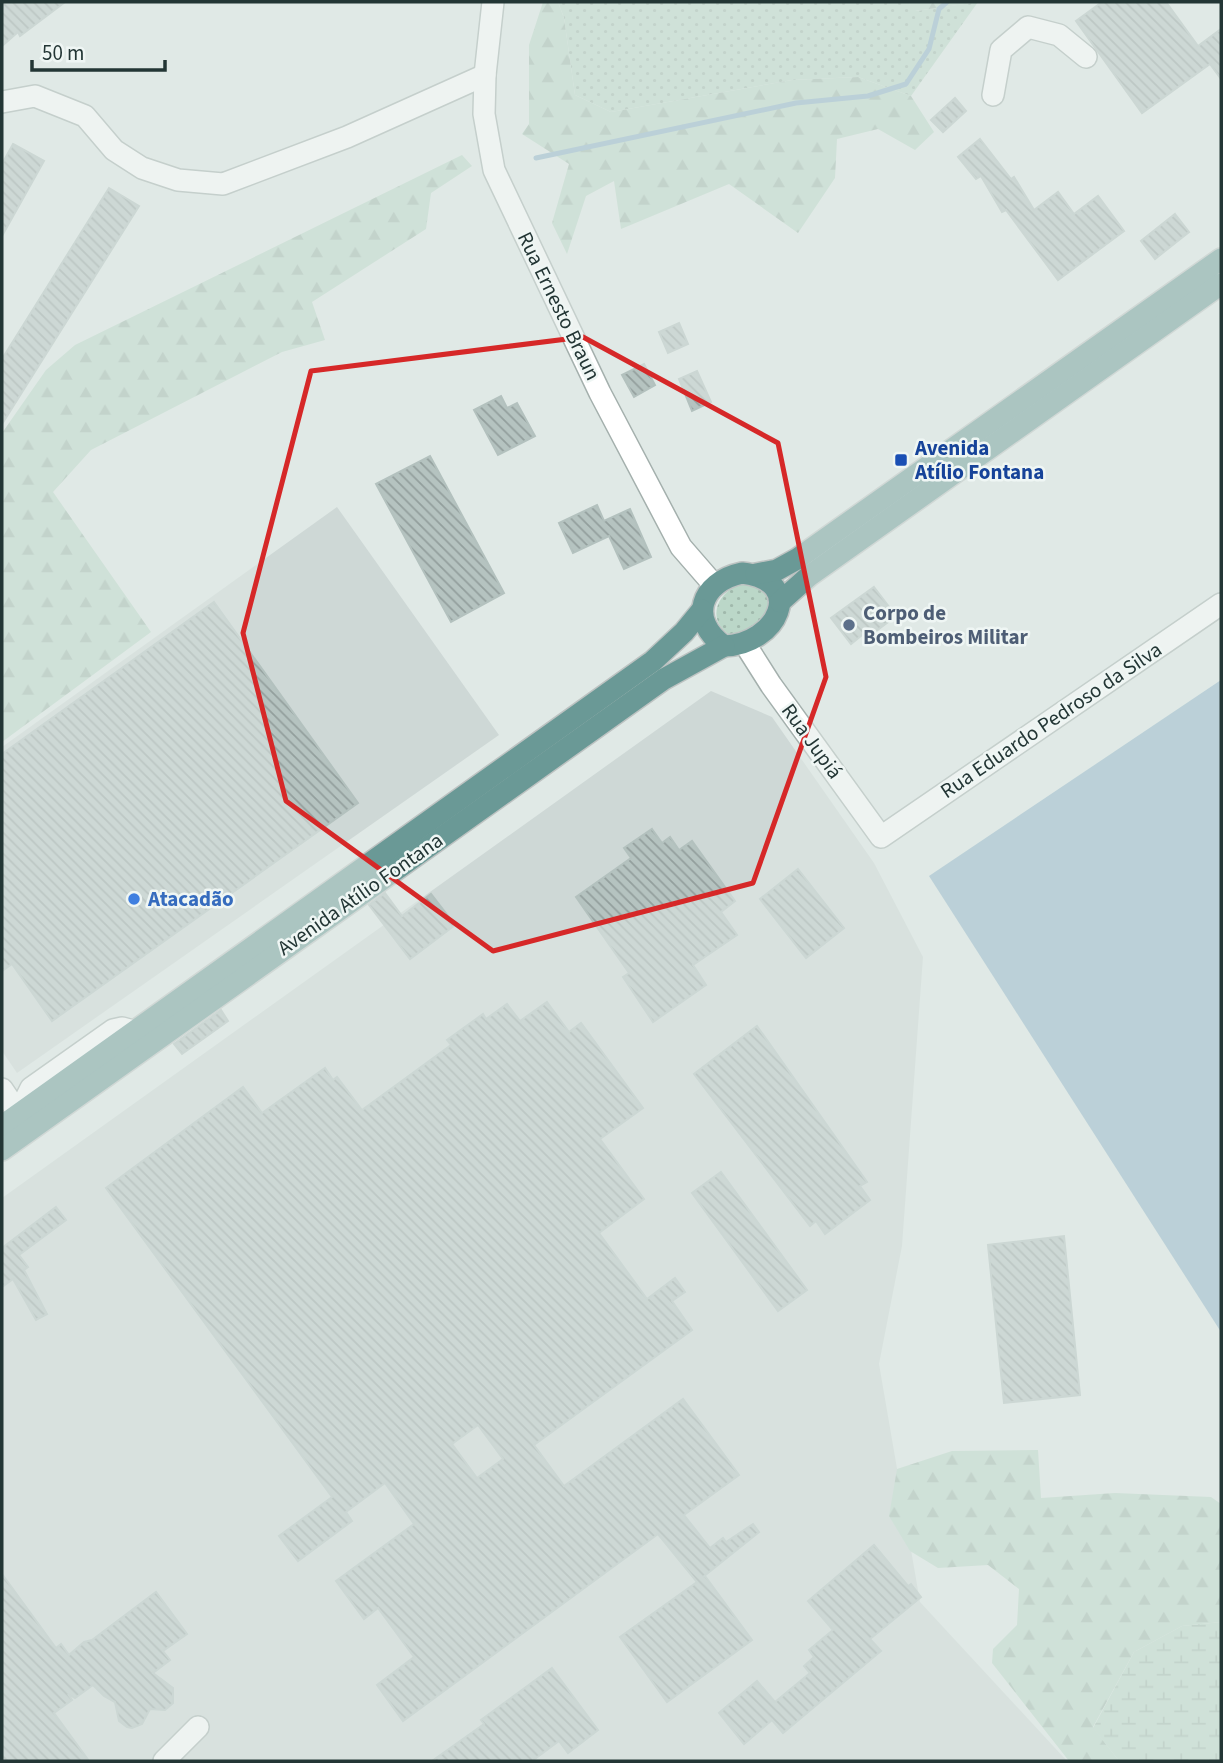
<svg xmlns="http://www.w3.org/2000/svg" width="1223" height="1763" font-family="'Source Sans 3',sans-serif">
  <defs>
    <pattern id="grass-dots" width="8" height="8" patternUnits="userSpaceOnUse" patternTransform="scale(1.75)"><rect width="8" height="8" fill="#bbd7c8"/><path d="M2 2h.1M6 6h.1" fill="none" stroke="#a0b9ac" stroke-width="1.8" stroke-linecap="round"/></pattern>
    <pattern id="forest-firs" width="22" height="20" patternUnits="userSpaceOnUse" patternTransform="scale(1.75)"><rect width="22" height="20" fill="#bbd7c8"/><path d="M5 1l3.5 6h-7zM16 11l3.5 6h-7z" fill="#a0b9ac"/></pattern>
    <pattern id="wetland-marsh" width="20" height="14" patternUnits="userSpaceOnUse" patternTransform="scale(1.75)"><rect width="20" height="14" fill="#bbd7c8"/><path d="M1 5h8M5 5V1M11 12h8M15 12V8" fill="none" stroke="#a0b9ac"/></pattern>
    <pattern id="building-back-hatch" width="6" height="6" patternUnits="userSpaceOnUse" patternTransform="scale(1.75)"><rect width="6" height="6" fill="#b5c3c0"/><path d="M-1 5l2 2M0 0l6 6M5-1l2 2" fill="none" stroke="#939f9d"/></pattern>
  </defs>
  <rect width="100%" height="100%" fill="#e0e9e6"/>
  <!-- built -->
  <g fill="#ced8d6">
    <polygon points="337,507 499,735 17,1073 2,1051 2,747"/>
    <polygon points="711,691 772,717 874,863 923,957 902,1246 879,1364 920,1602 1067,1761 2,1761 2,1198"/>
  </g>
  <!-- grass -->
  <g fill="url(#grass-dots)">
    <polygon points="558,2 908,2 916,11 978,2 911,96 858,77 792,80 611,112 575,95 564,18"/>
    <path d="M744 583 766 590C775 616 753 631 730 635 704 619 719 589 744 583Z"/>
  </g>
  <!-- forest -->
  <g fill="url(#forest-firs)">
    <polygon points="543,2 558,2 564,18 575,95 611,112 792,80 858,77 911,96 934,132 915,150 878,129 837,139 835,178 798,233 729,184 621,229 614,181 586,196 567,254 552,223 569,164 522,134 529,124 529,45"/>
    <polygon points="908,2 980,2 915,11"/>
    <polygon points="462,155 472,166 431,193 426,229 312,302 325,340 282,352 91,450 53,492 151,632 2,742 2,433 46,370 75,345"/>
    <polygon points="1038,1450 1041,1498 1115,1493 1211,1497 1221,1504 1221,1622 1182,1626 1134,1652 1093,1727 1119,1761 1069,1761 992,1663 993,1649 1017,1625 1019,1589 988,1565 938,1568 910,1551 889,1516 897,1469 952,1451"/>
  </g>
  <!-- wetland -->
  <polygon fill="url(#wetland-marsh)" points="1221,1622 1221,1761 1119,1761 1093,1728 1134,1652 1182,1626"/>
  <!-- water -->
  <polygon fill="#8eb2c7" points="1221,680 1221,1332 929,876"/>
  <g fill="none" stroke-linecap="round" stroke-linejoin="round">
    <!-- stream -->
    <polyline stroke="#8eb2c7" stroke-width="5" points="536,158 796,103 868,96 906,84 929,49 939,9 947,2"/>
  </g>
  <!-- building -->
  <g fill="url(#building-back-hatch)" stroke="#b3c1be" stroke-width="2" fill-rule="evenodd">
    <polygon points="2,2 65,2 20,36 18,32 2,46"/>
    <polygon points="1102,2 1166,2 1198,46 1221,29 1221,79 1210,64 1142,113 1076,21"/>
    <polygon points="955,98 966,111 943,132 931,120"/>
    <polygon points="980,139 1011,179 1014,177 1034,210 1058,192 1074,214 1098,196 1124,231 1058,280 1006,210 1002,212 981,176 976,179 958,157"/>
    <polygon points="13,144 44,161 2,236 2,164"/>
    <polygon points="109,188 139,206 2,424 2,359"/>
    <polygon points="1175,214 1189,232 1155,259 1141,241"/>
    <polygon points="679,323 688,344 668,353 659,332"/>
    <polygon points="644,364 655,385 634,397 622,375"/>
    <polygon points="697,371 711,402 692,411 679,379"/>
    <polygon points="501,396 507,408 517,403 535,436 498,455 474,410"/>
    <polygon points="430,456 504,593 451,622 376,484"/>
    <polygon points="597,505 604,521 630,509 651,557 624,569 609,536 573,553 559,523"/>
    <polygon points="874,587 896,616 871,635 867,631 851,644 831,618"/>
    <polygon points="214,602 358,803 52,1021 12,964 2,971 2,754"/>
    <polygon points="652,829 662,843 670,837 679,850 692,841 735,901 721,912 737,935 693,965 706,985 653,1022 623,977 629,973 576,897 631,858 624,848"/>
    <polygon points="798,869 844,928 806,958 760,899"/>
    <polygon points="385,893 402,916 431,894 455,925 410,959 369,905"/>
    <path d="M547 1002 569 1032 581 1023 643 1108 600 1139 644 1199 599 1233 647 1299 675 1278 685 1292 672 1301 692 1330 534 1445 564 1486 683 1399 739 1475 684 1515 710 1548 723 1538 726 1542 753 1524 759 1532 703 1577 705 1576 752 1640 667 1702 620 1637 697 1582 658 1534 403 1721 377 1685 414 1657 378 1608 364 1619 336 1581 414 1524 385 1483 346 1512 352 1521 298 1561 279 1536 332 1497 106 1188 243 1087 262 1113 325 1068 333 1080 337 1077 362 1110 451 1045 447 1040 483 1014 486 1019 507 1004 520 1021ZM478 1425 503 1459 477 1478 452 1444Z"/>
    <polygon points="221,1010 228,1021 182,1054 174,1044"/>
    <polygon points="757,1026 867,1182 860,1186 870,1200 825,1234 816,1221 810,1226 694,1074"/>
    <polygon points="721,1172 807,1290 778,1311 692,1193"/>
    <polygon points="56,1207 66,1220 19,1255 28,1267 24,1270 47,1314 36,1320 13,1279 2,1287 2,1248"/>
    <polygon points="1064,1236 1080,1395 1004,1403 988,1245"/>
    <polygon points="874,1545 908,1586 911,1584 921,1597 870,1639 881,1651 783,1733 772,1720 744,1744 719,1713 757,1681 775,1702 810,1673 804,1666 814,1657 809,1650 833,1630 808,1601"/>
    <polygon points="2,1574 56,1648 61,1644 69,1655 84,1642 92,1640 156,1592 187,1634 163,1651 170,1660 153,1673 173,1688 173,1703 165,1710 150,1709 142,1724 132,1728 127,1727 119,1721 115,1702 104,1696 93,1685 75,1698 68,1694 72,1700 54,1713 89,1761 2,1761"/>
    <polygon points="552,1668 598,1730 568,1753 559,1741 532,1761 432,1761 484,1724 481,1720"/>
  </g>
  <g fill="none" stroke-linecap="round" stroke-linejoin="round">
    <!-- minor casing -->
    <g stroke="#a4b0ad" stroke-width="24">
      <g id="minor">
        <polyline points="493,2 485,75 484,114 494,170 600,393 681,547 714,585"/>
        <polyline points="993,95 1001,50 1028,27 1059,35 1086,57"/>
        <polyline points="2,102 35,96 85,116 114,150 142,168 178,180 223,184 347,137 485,75"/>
        <polyline points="745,644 771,685 881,837 1221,604"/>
        <polyline points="2,1089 19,1114"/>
        <polyline points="24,1111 26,1098 31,1088 113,1030 122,1028 133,1031"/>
        <polyline points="164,1761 198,1727"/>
      </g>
    </g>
    <!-- major casing -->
    <g stroke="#bdc3c2" stroke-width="24">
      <g id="major">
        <path d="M742 573C808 581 777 645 724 646 688 620 700 582 742 573Z"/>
        <polyline points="756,574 777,570 797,559 1221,259"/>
        <polyline points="780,602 809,576 1221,284"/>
        <polyline points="2,1126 653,661 684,632 702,610"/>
        <polyline points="2,1150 664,679 724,646"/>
      </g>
    </g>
    <!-- minor -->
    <use href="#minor" stroke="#fff" stroke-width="21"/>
    <!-- major -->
    <use href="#major" stroke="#6a9996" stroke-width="21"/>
  </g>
  <!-- marked area -->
  <path d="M0 0H1223V1763H0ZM583 337 778 443 826 677 753 883 493 951 286 801 243 633 311 371Z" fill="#e0e9e6" fill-opacity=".55" fill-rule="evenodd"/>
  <path fill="none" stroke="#d62828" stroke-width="5" stroke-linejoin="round" d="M583 337 778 443 826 677 753 883 493 951 286 801 243 633 311 371Z"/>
  <!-- markers -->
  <rect fill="#1a4fb4" stroke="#eff6f4" stroke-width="2.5" x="894" y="453" width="14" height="14" rx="3.5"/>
  <circle fill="#5c6f8a" stroke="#eff6f4" stroke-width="2.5" cx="849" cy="625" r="7"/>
  <circle fill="#3f7fe0" stroke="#eff6f4" stroke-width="2.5" cx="134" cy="899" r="7"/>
  <g text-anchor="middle" stroke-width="5" stroke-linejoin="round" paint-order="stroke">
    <!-- street labels -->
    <g font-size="21" fill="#233635" stroke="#eff6f4">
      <text transform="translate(559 306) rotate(64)" y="7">Rua Ernesto Braun</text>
      <text transform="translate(1051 720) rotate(-34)" y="7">Rua Eduardo Pedroso da Silva</text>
      <text transform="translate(812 741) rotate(54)" y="7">Rua Jupiá</text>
      <text transform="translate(360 894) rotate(-35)" y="7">Avenida Atílio Fontana</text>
    </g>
    <!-- transit labels -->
    <g font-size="21" font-weight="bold" fill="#164399" stroke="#eff6f4" text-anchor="start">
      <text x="915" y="455">Avenida<tspan x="915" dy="24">Atílio Fontana</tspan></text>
    </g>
    <!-- service labels -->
    <g font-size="21" font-weight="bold" fill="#4e5e75" stroke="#eff6f4" text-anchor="start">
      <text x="863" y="620">Corpo de<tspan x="863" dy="24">Bombeiros Militar</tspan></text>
    </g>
    <!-- shop labels -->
    <g font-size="21" font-weight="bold" fill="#366cbe" stroke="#eff6f4" text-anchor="start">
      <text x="148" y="906">Atacadão</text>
    </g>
  </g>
  <!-- border -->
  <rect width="1223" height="1763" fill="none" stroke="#233635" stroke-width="7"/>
  <!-- scale -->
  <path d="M32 60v10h133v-10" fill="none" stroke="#233635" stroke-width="3.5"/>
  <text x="42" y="60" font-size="21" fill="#233635" stroke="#eff6f4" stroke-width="5" paint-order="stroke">50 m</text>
</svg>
